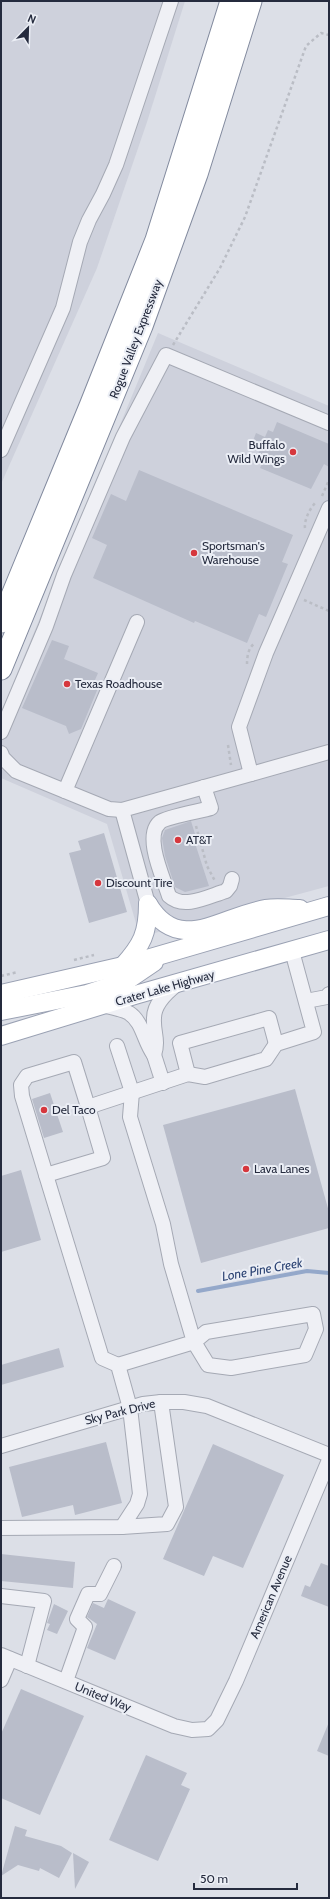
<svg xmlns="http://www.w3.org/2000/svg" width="330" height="1899" font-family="Cabin,sans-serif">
  <rect width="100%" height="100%" fill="#dcdfe7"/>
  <!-- built -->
  <g fill="#ced1dc">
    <polygon points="1,1 185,1 147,122 97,268 1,484"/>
    <polygon points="158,333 329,406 329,886 140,937 107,824 1,778 1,712"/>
  </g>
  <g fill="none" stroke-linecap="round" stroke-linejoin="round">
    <!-- stream -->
    <polyline stroke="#94a8ca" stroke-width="4" points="198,1291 307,1271 329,1273"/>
  </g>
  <!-- building -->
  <g fill="#b9bdca">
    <polygon points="277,422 329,444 329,467 324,464 311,489 260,468 265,457 258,454 260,450 251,446 256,433 265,437 268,430 273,432"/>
    <polygon points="139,470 293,535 282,562 288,564 266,617 259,614 247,643 195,621 194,623 93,578 107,545 92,538 111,494 126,501"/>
    <polygon points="52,640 69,646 64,659 98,673 92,687 98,688 81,729 69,734 66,726 22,708"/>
    <polygon points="191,821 195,834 192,834 209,886 185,892 175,887 165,856 162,838 165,830"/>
    <polygon points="104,833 127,912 89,923 69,853 81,850 78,841"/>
    <polygon points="295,1089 329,1212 329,1228 201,1263 163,1125"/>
    <polygon points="50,1093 63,1132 44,1138 32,1099"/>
    <polygon points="21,1170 41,1240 1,1252 1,1176"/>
    <polygon points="59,1348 64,1367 1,1385 1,1365"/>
    <polygon points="106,1442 122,1503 75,1515 73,1505 22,1517 9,1467"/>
    <polygon points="213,1444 284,1475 243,1568 213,1556 204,1576 163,1559"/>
    <polygon points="1,1554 75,1562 73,1588 1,1581"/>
    <polygon points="321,1563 329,1566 329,1607 301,1596 305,1585 310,1587"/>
    <polygon points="108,1599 136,1612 115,1660 87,1648 97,1624 87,1617 93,1603 104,1608"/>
    <polygon points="54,1604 68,1611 57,1634 47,1630 50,1624 47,1623"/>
    <polygon points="21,1689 84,1716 40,1815 1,1798 1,1734"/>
    <polygon points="329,1722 329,1756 317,1751"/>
    <polygon points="146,1755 187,1773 181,1785 190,1789 158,1861 109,1840"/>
    <polygon points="15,1826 27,1830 25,1836 61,1846 72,1853 59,1878 40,1868 39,1871 18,1865 1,1876"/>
    <polygon points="73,1853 89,1862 75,1889"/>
  </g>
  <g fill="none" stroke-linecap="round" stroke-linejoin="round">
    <!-- minor casing -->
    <g stroke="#a5a9b4" stroke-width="16">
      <g id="minor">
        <polyline points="1,450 63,308 80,242 89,220 103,194 116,165 171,1"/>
        <polyline points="329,508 266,653 239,727 251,774 329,752"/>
        <polyline points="1,732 46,626 64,575 123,437 166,355 329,423"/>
        <polyline points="1,753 3,758 16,771 109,809 122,810"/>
        <path d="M204 787 211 808C201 811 166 817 160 822 143 836 164 879 169 896 184 910 209 896 226 891L230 886 232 879"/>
        <polyline points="65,791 137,622"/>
        <polyline points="148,904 122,810 251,774"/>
        <polyline points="306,1001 327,997 329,994"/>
        <path d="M102 1005C110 1007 122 1009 129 1013 143 1022 144 1042 154 1055 159 1040 153 1032 154 1018 154 1004 166 993 176 985"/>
        <polyline points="117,1046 132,1092 130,1117 163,1224 171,1264 194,1342 118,1365"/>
        <polyline points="154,1055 163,1083"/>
        <polyline points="188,1074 180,1043 269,1018 276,1044"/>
        <polyline points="88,1107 103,1158 46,1175 102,1358 118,1365 130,1408 140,1494 137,1504 122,1527"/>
        <polyline points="46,1175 22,1096 21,1085 27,1076 74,1062 88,1107 188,1074 205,1077 266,1059 276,1044 314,1032 292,951"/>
        <polygon points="313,1314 316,1329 305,1355 231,1368 208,1365 194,1342 206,1332"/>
        <polyline points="1,1446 143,1404 161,1402 184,1402 207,1406 329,1455"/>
        <polyline points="1,1528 122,1527 167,1524 176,1507 161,1402"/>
        <polyline points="1,1596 44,1601 27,1666"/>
        <polyline points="1,1655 174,1726 192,1730 208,1729 217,1720 236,1681 329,1460"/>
        <polyline points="1,1680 10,1659"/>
        <polyline points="66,1681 85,1627 77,1619 88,1594 100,1594 114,1566"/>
      </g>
    </g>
    <!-- major casing -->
    <g stroke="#9aa1b3" stroke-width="20">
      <g id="major">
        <path d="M148 904C179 956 222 916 266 909 277 907 289 909 300 909"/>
        <path d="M123 966C142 945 148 933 148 904"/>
        <polyline points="1,994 123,966 329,906"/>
        <polyline points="1,1011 87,994 126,981 154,962"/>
        <polyline points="1,1036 135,995 329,940"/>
      </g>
    </g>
    <!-- highway casing -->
    <g stroke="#828a9e" stroke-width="23">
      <g id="highway">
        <polyline points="1,622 90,406 156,240 231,1"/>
        <polyline points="1,669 142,326 197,174 251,1"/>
      </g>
    </g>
    <!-- path -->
    <g stroke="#babdc5" stroke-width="2.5" stroke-dasharray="3 3" stroke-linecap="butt">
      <polyline points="173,345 220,268 245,217 306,46 321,33 329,35"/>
      <polyline points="322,496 329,480"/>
      <path d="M305 528C304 520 310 508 316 502"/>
      <polyline points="304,600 329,611"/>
      <path d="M247 664C247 658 248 648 254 644"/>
      <polyline points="228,745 231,765"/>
      <polyline points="196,826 207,866 215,881"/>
      <polyline points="74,960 94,955"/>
      <polyline points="1,976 18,972"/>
    </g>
    <!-- minor -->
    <use href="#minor" stroke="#eff0f5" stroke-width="14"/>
    <!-- major -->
    <use href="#major" stroke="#fff" stroke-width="18"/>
    <!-- highway -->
    <use href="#highway" stroke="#fff" stroke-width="21"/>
  </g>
  <!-- markers -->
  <g fill="#d6373d" stroke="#ebeef5" stroke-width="1.5">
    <circle cx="293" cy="452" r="4"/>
    <circle cx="194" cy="553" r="4"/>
    <circle cx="67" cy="684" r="4"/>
    <circle cx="178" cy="840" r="4"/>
    <circle cx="98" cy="883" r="4"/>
    <circle cx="44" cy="1110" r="4"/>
    <circle cx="246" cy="1169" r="4"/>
  </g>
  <g text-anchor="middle" stroke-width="4" stroke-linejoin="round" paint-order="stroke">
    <!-- street labels -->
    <g font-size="12" fill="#252b3e" stroke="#ebeef5">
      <text transform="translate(136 339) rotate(-69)" y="4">Rogue Valley Expressway</text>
      <text transform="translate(165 988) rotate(-16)" y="4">Crater Lake Highway</text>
      <text transform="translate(120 1412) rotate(-14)" y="4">Sky Park Drive</text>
      <text transform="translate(271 1597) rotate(-67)" y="4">American Avenue</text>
      <text transform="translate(103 1697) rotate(22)" y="4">United Way</text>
    </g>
    <!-- poi labels -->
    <g font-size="12" fill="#252b3e" stroke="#ebeef5" text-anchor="start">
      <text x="285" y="449" text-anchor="end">Buffalo<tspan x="285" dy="14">Wild Wings</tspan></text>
      <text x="202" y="550">Sportsman's<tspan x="202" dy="14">Warehouse</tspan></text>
      <text x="75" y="688">Texas Roadhouse</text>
      <text x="186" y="844">AT&amp;T</text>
      <text x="106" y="887">Discount Tire</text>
      <text x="52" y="1114">Del Taco</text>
      <text x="254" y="1173">Lava Lanes</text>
    </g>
    <!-- water labels -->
    <g font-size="13" font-style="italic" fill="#2d4474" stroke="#ebeef5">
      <text transform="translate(262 1269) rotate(-10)" y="5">Lone Pine Creek</text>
    </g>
  </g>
  <!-- border -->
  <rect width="330" height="1899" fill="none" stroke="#252b3e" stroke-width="4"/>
  <!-- north arrow -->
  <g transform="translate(28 28) rotate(23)" stroke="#ebeef5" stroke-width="3" paint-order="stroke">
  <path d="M0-3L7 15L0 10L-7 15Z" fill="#252b3e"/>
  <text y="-6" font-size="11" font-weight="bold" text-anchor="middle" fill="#252b3e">N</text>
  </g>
  <!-- scale -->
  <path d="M194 1883v6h103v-6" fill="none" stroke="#252b3e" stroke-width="2"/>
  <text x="200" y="1883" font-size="12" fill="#252b3e" stroke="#ebeef5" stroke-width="3" paint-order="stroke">50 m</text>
</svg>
